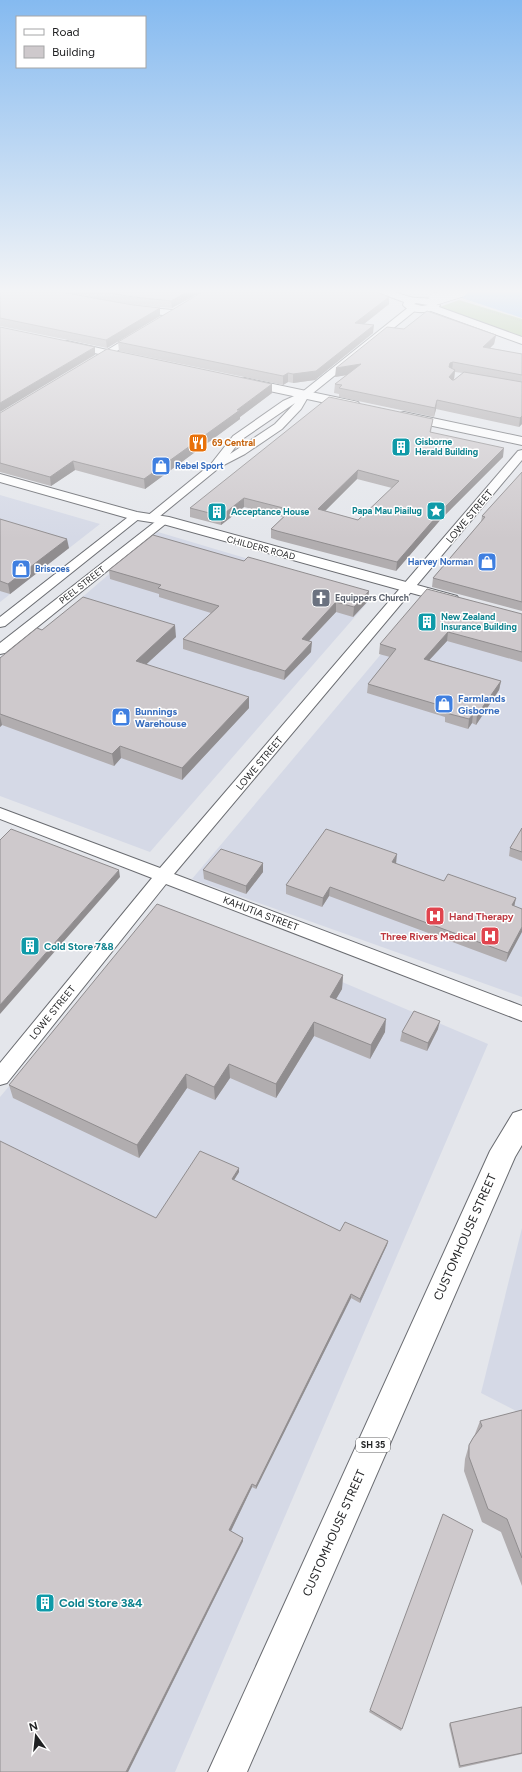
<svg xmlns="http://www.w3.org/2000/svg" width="522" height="1772" font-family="Figtree,sans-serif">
  <rect width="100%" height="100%" fill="#e4e6eb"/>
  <!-- built -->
  <g fill="#d5d9e6">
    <polygon points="0,495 100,524 0,602"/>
    <polygon points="158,532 373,596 150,852 0,796 0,668"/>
    <polygon points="419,609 522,635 522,997 192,879"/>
    <polygon points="161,905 488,1044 175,1772 0,1772 0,1097"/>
    <polygon points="522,1228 522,1414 481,1393"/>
  </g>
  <!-- green -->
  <polygon fill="#a4c489" points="459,300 522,319 522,337 437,308"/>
  <!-- water -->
  <polygon fill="#91c2fd" points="441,291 522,291 522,318"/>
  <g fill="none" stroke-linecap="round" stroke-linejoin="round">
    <!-- minor casing -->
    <g stroke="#6a6c71" stroke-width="2">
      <g id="minor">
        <path d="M413 305 416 306V310L308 397 301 409 282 429 245 454 220 467 154 521H146L144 519 146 517 211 464 233 436 283 401 301 393 410 306ZM295 403 275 424 230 454 241 440Z"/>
        <polygon points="137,307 173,310 177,313 173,316 134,312 133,310"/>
        <polygon points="138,331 141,332 142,334 141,336 96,364 90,364 88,362"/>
        <polygon points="522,450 522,460 174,874 522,1006 522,1021 166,884 7,1083 0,1085 0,1063 152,878 0,819 0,808 160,868 518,451"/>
        <polygon points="136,513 142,516 140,518 5,626 0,627 0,617 132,514"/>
        <polygon points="164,517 168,518 170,520 168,522 5,653 0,654 0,643 160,518"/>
      </g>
    </g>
    <!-- tertiary casing -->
    <g stroke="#6a6c71" stroke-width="2">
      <g id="tertiary">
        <path d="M379 291C391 289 399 294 410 297 421 300 432 295 440 305L439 307 522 337V344L431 311C422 313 409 313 403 305L404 302 380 293ZM416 303 428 305 422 306 414 304Z"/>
        <polygon points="67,341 134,356 136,358 130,361 63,346 61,344 63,342"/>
        <polygon points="245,378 354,401 358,402 360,405 358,408 354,409 241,385 239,382 241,379"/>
        <polygon points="404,412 522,437 522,445 400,419 398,416 400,413"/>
        <polygon points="0,474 137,512 169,517 457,596 459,599 457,602 451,604 163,524 131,519 0,482"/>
      </g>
    </g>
    <!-- trunk casing -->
    <g stroke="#6a6c71" stroke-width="2">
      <polygon id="trunk" points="522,1110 522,1145 515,1157 247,1772 208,1772 490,1151 513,1113"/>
    </g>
    <!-- path -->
    <polyline stroke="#949599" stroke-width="1.5" stroke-dasharray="0.5 1.5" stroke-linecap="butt" points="479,308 522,321"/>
    <!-- minor -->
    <use href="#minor" fill="#fff" fill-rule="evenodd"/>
    <!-- tertiary -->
    <use href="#tertiary" fill="#fff" fill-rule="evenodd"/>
    <!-- trunk -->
    <use href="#trunk" fill="#fff" fill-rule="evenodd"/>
    <!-- secondary-bridge casing -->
    <g stroke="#6a6c71" stroke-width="13" stroke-linecap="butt">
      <polyline id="secondary-bridge" points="435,299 461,291"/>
    </g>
    <!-- secondary-bridge -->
    <use href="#secondary-bridge" stroke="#fff" stroke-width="12"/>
  </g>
  <!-- wall -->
  <g fill="#b1adaf" fill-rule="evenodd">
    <polygon points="0,291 203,291 172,308 134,305 73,294 133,305 160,308 160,316 107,348 0,326"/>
    <polygon points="377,292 389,304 364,324 373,333 315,380 293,383 288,382 283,385 119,351 118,342"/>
    <path d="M404 329 496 335 494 344 490 348 522 354V424L519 427 436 409 434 417 339 397V394L334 393 335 384 346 375 335 377ZM455 372 463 373 454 380H453L454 379Z"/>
    <polygon points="272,384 272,393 240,417 240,419 145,489 75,470 51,486 0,472 0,413"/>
    <path d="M433 419 431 432 503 457 442 518 396 571 277 540 271 538V529L283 517 244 507 221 525 190 517V508ZM357 479 392 488 358 520 325 511Z"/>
    <polygon points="522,472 522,611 432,587 433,578 481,522 482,516"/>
    <polygon points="0,519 69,548 10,594 0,591"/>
    <polygon points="109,570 368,601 353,617 336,612 309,641 311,652 284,680 183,649 183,639 211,613 159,597 159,594 110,579"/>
    <polygon points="522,614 522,662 447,641 429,660 501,681 499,690 476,725 472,723 468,729 445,722 445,717 367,693 368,684 390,657 379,654 380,644"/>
    <polygon points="42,630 176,637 146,664 249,708 182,780 121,758 114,766 2,725 0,727 0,658"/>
    <polygon points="522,828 522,861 509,856 510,848"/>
    <polygon points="263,863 263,872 246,894 204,879 203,870"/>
    <polygon points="396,864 444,881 516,898 514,906 522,909 506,962 329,896 322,907 286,894 286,885"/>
    <polygon points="343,975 342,989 336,999 385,1032 370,1059 314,1036 276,1098 230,1078 215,1100 187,1088 139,1158 13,1098 9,1085"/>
    <polygon points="438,1029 427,1051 400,1041 402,1032"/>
    <polygon points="239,1172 234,1180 340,1231 388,1241 387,1245 360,1303 351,1298 256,1489 252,1487 231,1531 243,1538 243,1541 128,1772 0,1772 156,1218"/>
    <polygon points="522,1410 522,1586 501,1532 482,1522 464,1471 465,1459 469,1445 475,1434 480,1421"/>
    <polygon points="473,1530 401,1731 369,1712 370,1710"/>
    <polygon points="522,1707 522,1754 459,1768 449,1725 450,1723"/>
  </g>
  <!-- shaded-wall -->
  <g fill="#908d8f">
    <polygon points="189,291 203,291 172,308 171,301"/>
    <polygon points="389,297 389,304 355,331 355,323"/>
    <polygon points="160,308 160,316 107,348 106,340"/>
    <polygon points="374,325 373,333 315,380 293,383 293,374"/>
    <polygon points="496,335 494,344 482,356 483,347"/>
    <polygon points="95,347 95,355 0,412 0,403"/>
    <polygon points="453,362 452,371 449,367 450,363"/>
    <polygon points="361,364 360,373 335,377 336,368"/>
    <polygon points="455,370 454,379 448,386 449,377"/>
    <polygon points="288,373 288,382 283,385 283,376"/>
    <polygon points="272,384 272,393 240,417 240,419 145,489 144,479"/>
    <polygon points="437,400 436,409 434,417 435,408"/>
    <polygon points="522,416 522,424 519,427 520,418"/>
    <polygon points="504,448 503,457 442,518 396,571 397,562 443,509"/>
    <polygon points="73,461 75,470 51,486 50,477"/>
    <polygon points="358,470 357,479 318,518 318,509"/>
    <polygon points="244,498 244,507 221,525 221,516"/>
    <polygon points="67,539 69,548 10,594 8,584"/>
    <polygon points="369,591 368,601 353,617 354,607"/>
    <polygon points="336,602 336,612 301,649 302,639"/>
    <polygon points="175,625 176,637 138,672 136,661"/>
    <polygon points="448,632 447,641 422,668 424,659"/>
    <polygon points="312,642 311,652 284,680 285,671"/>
    <polygon points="501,681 499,690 476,725 477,715"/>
    <polygon points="249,697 249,708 182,780 182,768"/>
    <polygon points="473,714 472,723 468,729 469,719"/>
    <polygon points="0,716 2,725 0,727"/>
    <polygon points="120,746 121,758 114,766 112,754"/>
    <polygon points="397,854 396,864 392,862"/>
    <polygon points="263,863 263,872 246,894 246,886"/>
    <polygon points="119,870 120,877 0,1014 0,1005"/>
    <polygon points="330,887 329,896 322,907 323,898"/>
    <polygon points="516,898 514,907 512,905"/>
    <polygon points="522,927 522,932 506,962 508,953"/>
    <polygon points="343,975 342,989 329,1011 330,997"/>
    <polygon points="386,1019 385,1032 370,1059 371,1045"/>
    <polygon points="440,1021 438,1029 427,1051 428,1043"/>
    <polygon points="314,1022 314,1036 276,1098 276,1084"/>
    <polygon points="229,1064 230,1078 215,1100 214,1087"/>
    <polygon points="186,1074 187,1088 139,1158 137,1145"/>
    <polygon points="239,1168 239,1172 232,1183 232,1179"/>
    <polygon points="388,1241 387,1245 360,1303 360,1299"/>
    <polygon points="351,1294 351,1298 256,1489 256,1486"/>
    <polygon points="252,1484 252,1487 230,1533 229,1530"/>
    <polygon points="243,1538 243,1541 128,1772 126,1772"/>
  </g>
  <!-- building -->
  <g fill="#cec9cc" stroke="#908d8f" fill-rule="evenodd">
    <polygon points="0,291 55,291 133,305 160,308 106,340 0,318"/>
    <polygon points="98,291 189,291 171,301 134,297"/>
    <polygon points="204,291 374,291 389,297 355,323 374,325 316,371 293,374 288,373 283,376 118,342"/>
    <polygon points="427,311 496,335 483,347 522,354 522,375 453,362 450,363 449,367 455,370 449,377 452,380 454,380 464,372 522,382 522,416 520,418 437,400 435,408 339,388 342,385 335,384 361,364 336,368 387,327 404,329"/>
    <polygon points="0,327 95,347 0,403"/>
    <polygon points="107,349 272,384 237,410 240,410 144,479 73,461 50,477 0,463 0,413"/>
    <path d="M329 397 433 419 430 432 504 448 443 509 397 562 277 531 271 529 291 510 244 498 221 516 190 508ZM358 470 399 481 358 520 318 509Z"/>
    <polygon points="522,472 522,602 433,578 485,517 482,516"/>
    <polygon points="0,519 67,539 8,584 0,581"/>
    <polygon points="153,535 244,561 248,557 369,591 354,607 336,602 302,639 312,642 285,671 183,639 219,606 158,588 161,585 109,570"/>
    <polygon points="427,589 522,614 522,652 448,632 424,659 501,681 477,715 473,714 469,719 446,713 449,708 368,684 396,649 380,644"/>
    <polygon points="83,597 175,625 136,661 249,697 182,768 120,746 112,754 0,714 0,658 37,628 42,630"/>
    <polygon points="522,828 522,852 510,848"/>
    <polygon points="11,829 119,870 0,1005 0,840"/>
    <polygon points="326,829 397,854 392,862 444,881 448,874 516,898 512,905 522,909 522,927 508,953 330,887 323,898 286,885"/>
    <polygon points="221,849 263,863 246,886 203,870"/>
    <polygon points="157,904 343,975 330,997 386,1019 371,1045 314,1022 276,1084 229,1064 214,1087 186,1074 137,1145 9,1085"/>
    <polygon points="414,1011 440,1021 428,1043 402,1032"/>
    <polygon points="0,1141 156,1218 200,1151 239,1168 232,1179 340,1231 345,1222 388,1241 360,1299 351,1294 256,1486 252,1484 229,1530 243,1538 126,1772 0,1772"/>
    <polygon points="522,1410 522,1558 507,1519 488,1509 469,1457 469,1445 473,1438 482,1426 480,1421"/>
    <polygon points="443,1514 473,1530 402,1729 370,1710"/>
    <polygon points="522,1707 522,1753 460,1766 450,1723"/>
  </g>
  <!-- sky -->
  <linearGradient id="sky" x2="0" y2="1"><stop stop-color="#85baf0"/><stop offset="0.54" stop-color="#f3f4f6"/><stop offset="1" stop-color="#f3f4f6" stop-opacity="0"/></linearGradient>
  <rect width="522" height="539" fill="url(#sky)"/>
  <!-- icons -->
  <defs>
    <g id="restaurant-square" transform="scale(1)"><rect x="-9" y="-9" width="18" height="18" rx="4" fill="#e8710a" stroke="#fff"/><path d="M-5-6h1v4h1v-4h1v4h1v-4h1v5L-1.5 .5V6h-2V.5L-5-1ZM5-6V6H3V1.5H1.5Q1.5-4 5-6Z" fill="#fff"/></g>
    <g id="building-square" transform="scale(1)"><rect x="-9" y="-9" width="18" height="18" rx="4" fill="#0f9aa8" stroke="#fff"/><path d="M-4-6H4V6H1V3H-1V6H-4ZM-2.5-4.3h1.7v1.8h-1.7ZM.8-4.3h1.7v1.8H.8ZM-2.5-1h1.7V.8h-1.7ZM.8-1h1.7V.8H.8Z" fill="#fff"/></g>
    <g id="shop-square" transform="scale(1)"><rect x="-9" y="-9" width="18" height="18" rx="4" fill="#3f7fe0" stroke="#fff"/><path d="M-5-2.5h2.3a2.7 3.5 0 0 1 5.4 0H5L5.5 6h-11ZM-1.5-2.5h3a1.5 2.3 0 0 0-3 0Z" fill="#fff"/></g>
    <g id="sight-square" transform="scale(1)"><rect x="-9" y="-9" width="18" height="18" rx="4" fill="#0f9aa8" stroke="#fff"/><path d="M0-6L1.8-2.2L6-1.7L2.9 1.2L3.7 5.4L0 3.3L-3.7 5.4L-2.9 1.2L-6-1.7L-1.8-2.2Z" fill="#fff"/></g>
    <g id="church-square" transform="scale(1)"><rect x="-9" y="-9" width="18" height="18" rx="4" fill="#6b7280" stroke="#fff"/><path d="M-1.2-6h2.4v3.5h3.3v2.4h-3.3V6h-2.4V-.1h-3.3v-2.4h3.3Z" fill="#fff"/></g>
    <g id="hospital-square" transform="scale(1)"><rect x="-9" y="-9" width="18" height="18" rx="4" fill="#e0444e" stroke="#fff"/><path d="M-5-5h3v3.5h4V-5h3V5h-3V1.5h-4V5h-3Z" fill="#fff"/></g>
  </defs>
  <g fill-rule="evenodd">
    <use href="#restaurant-square" x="198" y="443"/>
    <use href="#building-square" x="401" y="447"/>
    <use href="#shop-square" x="161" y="466"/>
    <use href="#sight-square" x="436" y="511"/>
    <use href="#building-square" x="217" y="512"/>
    <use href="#shop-square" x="487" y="562"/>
    <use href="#shop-square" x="21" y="569"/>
    <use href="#church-square" x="321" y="598"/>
    <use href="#building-square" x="427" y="622"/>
    <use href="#shop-square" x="444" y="704"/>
    <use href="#shop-square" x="121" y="717"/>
    <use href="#hospital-square" x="435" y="916"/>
    <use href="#hospital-square" x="490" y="936"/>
    <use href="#building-square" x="30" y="946"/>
    <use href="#building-square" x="45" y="1603"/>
  </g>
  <g text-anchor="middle" stroke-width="3" stroke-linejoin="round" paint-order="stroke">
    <!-- far-culture labels -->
    <g font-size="9" font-weight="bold" fill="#0d838f" stroke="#fff" text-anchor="start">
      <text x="415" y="445">Gisborne<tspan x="415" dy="10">Herald Building</tspan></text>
      <text x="422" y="514" text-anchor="end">Papa Mau Piailug</text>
      <text x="231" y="515">Acceptance House</text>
      <text x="441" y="620">New Zealand<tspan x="441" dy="10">Insurance Building</tspan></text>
    </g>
    <!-- far-food labels -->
    <g font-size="9" font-weight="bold" fill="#c56008" stroke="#fff" text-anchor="start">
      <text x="212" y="446">69 Central</text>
    </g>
    <!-- far-shop labels -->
    <g font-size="9" font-weight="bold" fill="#366cbe" stroke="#fff" text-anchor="start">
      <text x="175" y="469">Rebel Sport</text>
      <text x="473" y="565" text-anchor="end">Harvey Norman</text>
      <text x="35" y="572">Briscoes</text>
    </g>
    <!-- far-street labels -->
    <g font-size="9" fill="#1f2022" stroke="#fff">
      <text transform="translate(261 548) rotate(15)" y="3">CHILDERS ROAD</text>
      <text transform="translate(82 585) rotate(-38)" y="3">PEEL STREET</text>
    </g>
    <!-- far-worship labels -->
    <g font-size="9" font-weight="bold" fill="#5b616d" stroke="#fff" text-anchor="start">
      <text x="335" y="601">Equippers Church</text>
    </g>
    <!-- shield labels -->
    <rect fill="#fff" stroke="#626364" stroke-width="1" x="356" y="1438" width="34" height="14" rx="3"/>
    <g font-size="9" font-weight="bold" fill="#1f2022">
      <text x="373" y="1448">SH 35</text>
    </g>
    <!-- street labels -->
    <g font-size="10" fill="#1f2022" stroke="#fff">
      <text transform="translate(469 516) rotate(-50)" y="4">LOWE STREET</text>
      <text transform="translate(259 763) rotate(-50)" y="4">LOWE STREET</text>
      <text transform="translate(261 913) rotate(21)" y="4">KAHUTIA STREET</text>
      <text transform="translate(52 1012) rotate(-51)" y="4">LOWE STREET</text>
    </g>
    <!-- shop labels -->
    <g font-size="10" font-weight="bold" fill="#366cbe" stroke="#fff" text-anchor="start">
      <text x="458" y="702">Farmlands<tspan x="458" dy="12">Gisborne</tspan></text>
      <text x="135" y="715">Bunnings<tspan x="135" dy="12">Warehouse</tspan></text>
    </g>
    <!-- health labels -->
    <g font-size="10" font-weight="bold" fill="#be3a42" stroke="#fff" text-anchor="start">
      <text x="449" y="920">Hand Therapy</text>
      <text x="476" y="940" text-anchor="end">Three Rivers Medical</text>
    </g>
    <!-- culture labels -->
    <g font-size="10" font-weight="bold" fill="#0d838f" stroke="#fff" text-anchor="start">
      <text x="44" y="950">Cold Store 7&amp;8</text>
    </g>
    <!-- near-street labels -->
    <g font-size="12" fill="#1f2022" stroke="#fff">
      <text transform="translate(465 1237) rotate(-66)" y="4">CUSTOMHOUSE STREET</text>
      <text transform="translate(334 1533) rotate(-66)" y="4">CUSTOMHOUSE STREET</text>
    </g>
    <!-- near-culture labels -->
    <g font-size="12" font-weight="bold" fill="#0d838f" stroke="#fff" text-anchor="start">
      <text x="59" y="1607">Cold Store 3&amp;4</text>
    </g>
  </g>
  <!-- legend -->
  <rect x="16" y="16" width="130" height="52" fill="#ffffff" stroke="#a5a6a7"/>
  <rect x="24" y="29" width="20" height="6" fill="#ffffff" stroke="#a5a6a7"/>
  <text x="52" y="36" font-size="12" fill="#1f2022">Road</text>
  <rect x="24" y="46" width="20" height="12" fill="#cec9cc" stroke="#a5a6a7"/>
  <text x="52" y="56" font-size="12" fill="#1f2022">Building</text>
  <!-- north arrow -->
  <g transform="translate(36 1736) rotate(345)" stroke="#ffffff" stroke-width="3" paint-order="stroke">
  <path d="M0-3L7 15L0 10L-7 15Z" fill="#1f2022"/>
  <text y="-6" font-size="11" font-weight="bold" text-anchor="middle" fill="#1f2022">N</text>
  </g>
</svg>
